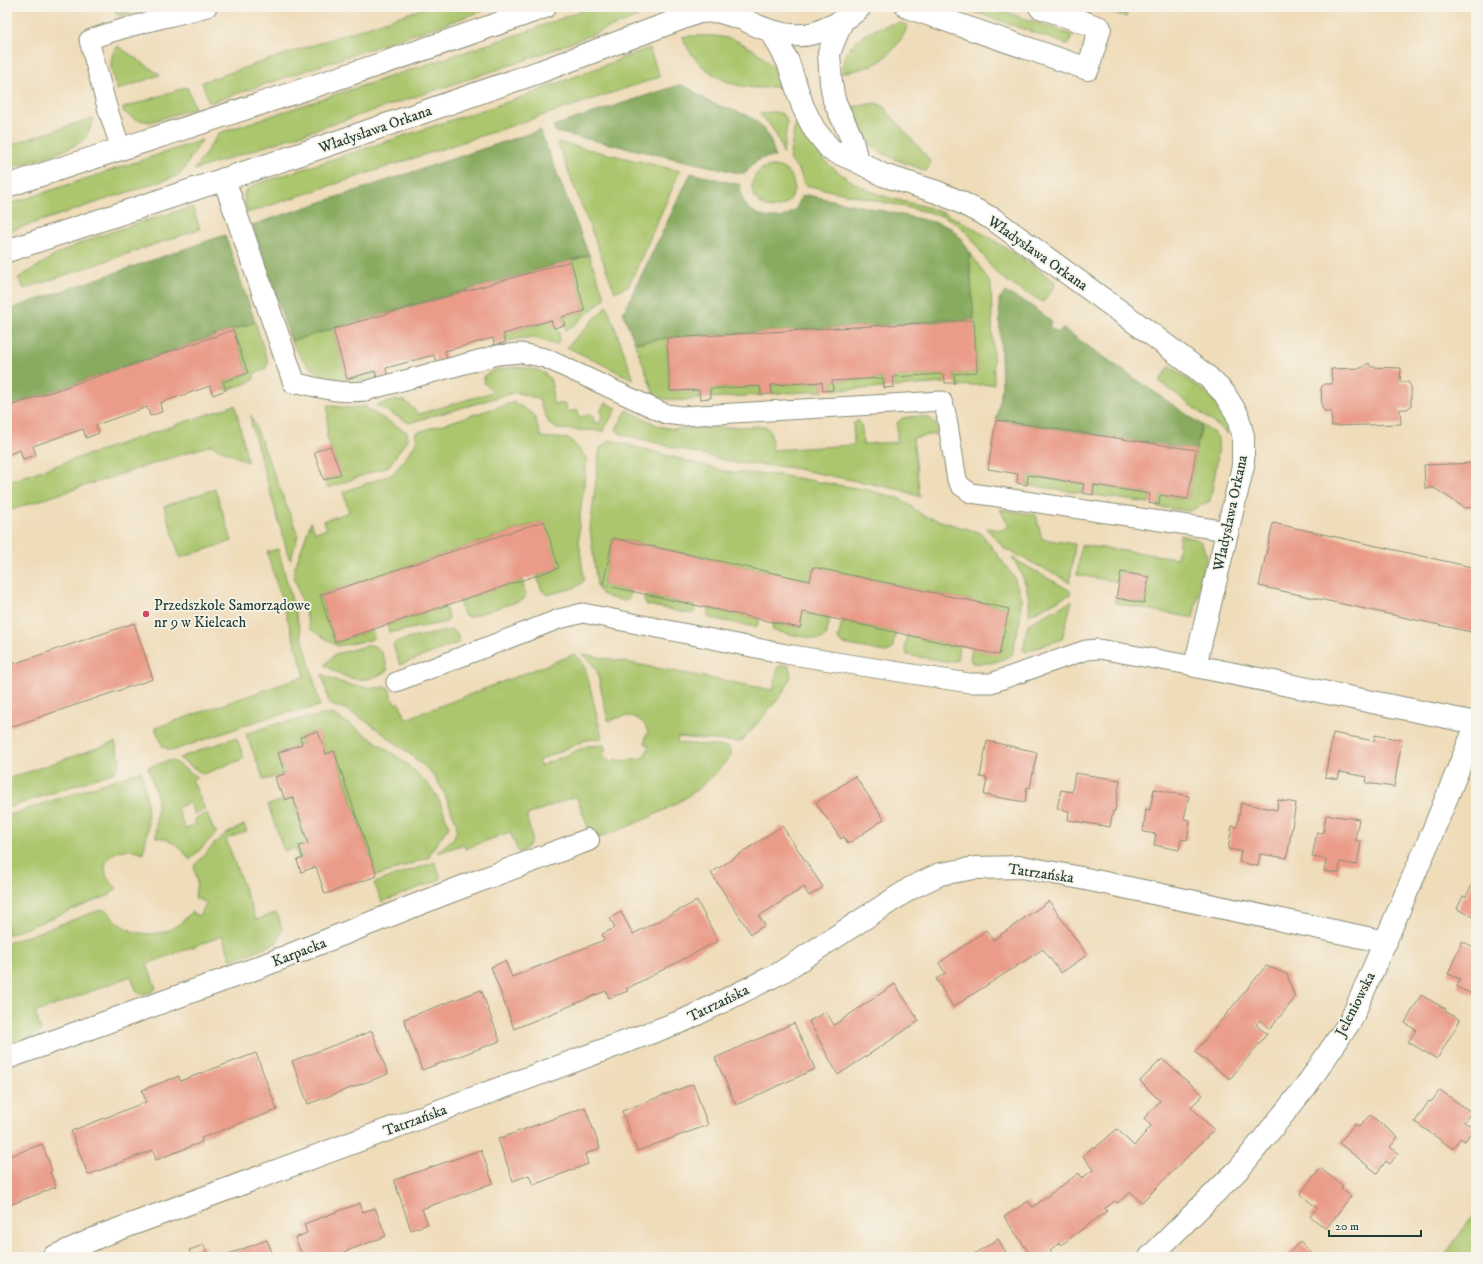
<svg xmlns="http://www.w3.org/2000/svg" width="1483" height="1264" font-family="'IM FELL DW Pica',serif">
  <rect width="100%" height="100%" fill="#f7f3e8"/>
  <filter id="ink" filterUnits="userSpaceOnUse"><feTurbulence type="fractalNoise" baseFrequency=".025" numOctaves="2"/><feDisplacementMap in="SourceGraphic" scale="8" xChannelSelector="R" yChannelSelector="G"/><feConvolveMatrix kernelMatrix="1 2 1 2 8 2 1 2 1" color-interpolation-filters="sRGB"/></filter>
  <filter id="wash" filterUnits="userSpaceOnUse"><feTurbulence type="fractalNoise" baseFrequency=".012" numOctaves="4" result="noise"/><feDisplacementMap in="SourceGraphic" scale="16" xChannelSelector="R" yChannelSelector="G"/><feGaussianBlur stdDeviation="0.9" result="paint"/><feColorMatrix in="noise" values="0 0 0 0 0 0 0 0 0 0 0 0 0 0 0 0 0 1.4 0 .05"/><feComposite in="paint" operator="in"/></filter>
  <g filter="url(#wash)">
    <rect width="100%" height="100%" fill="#efdcb9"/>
    <!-- green -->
    <g fill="#abc66d" stroke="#658250">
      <polygon points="115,7 151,7 119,16 116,14"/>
      <polygon points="427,7 495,7 209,103 202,82"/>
      <polygon points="591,7 634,7 638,17 552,50 511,65 194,170 219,133 531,30"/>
      <polygon points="961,7 992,7 1072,35 1069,45"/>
      <polygon points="1096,7 1125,7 1129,8 1126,17"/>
      <path d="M899 23 908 25C902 41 889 58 873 65 863 69 852 71 842 73 841 43 873 26 899 23Z"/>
      <path d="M691 36C701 36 712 35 722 37 746 40 775 62 784 85 776 86 768 88 760 88 726 88 695 68 682 37Z"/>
      <path d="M118 46 160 75 117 90C112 74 106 59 118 46Z"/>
      <polygon points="649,48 660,77 247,213 244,197 245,191 257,184 522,97"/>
      <polygon points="187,87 195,108 150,122 134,119 124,112 123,108"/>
      <path d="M875 103 882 105 929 159C931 163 929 167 926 171 907 163 884 158 869 143L870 141 862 136 847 108Z"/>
      <path d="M773 112C782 112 786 115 787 124L783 154C779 137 772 125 759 114Z"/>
      <path d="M93 118C92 125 89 132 85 138 73 151 26 163 7 169V146Z"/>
      <path d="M796 120C801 128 806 138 812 146 830 170 861 190 890 198 909 203 929 206 948 215 986 233 1020 257 1054 281L1055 286 1043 302C1027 293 1009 285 996 272 990 267 986 259 981 252 966 230 958 220 932 213L805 185 799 170 789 159Z"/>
      <polygon points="202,140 180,175 7,232 7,205"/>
      <polygon points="557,142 680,171 629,285 615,292"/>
      <circle cx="773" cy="187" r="21"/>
      <path d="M191 207 193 208 200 229 24 289 23 288 22 285 18 278C36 268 52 256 71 247 110 231 151 219 191 207Z"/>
      <polygon points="969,251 991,284 994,384 958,386 955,383 954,374 977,372"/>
      <polygon points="589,255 605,298 572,327 566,330 562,317 585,311 571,261"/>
      <polygon points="607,306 634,380 567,347"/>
      <path d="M551 320 554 328 557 327C559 333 561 338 557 344 551 345 544 340 538 339 527 336 517 339 506 342L503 334Z"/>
      <path d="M255 322 268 362C267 371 261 371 254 373V379L251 382 226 390 223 382 248 373 233 330Z"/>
      <path d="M333 329 347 379 375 371 377 379C337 385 311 380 291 341Z"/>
      <path d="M667 338 670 391 699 390 700 399C683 400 669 403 654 394L635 343Z"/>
      <polygon points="1170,366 1212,397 1224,414 1228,434 1159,381"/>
      <path d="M517 367C527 368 547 369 551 381 553 388 552 397 553 404H566L567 412 578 410 579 417 593 414 594 423 600 422 602 420 601 410 604 404 606 403 617 408 603 431 557 429 549 423 538 399 516 392 409 423 376 405 396 400 405 401 419 414 493 392 484 383V376C492 369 506 368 517 367Z"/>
      <polygon points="944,374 945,383 894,387 893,377"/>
      <polygon points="883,378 884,388 833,390 832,381"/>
      <polygon points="822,382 823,391 772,394 771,385"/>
      <polygon points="760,386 761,395 711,398 710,389"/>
      <path d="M514 402 534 415 541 437 570 439 587 459 579 524V541L584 580C580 589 557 592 547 595L542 591 537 576 559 568 543 521 320 595 335 642 372 630 374 636 371 640 337 646 310 629 293 573 311 522 315 532 327 529 324 521 349 512 343 492 393 474 417 442 415 433Z"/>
      <polygon points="235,405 248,462 211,445 7,511 7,482"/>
      <polygon points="328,405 347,408 366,406 367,409 407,432 408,438 389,466 328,488 324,480 341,473 327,438"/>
      <path d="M627 410 659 426 672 429 765 426C774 431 771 441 772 450L854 445 853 424 858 420C864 426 862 437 863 444L897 442V423L902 418C916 416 934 412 938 430L936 434 913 438 920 497 901 490 787 467 736 463 621 434 618 432 616 429Z"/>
      <polygon points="251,415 298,535 291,559 289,558 251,424"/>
      <path d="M1202 425C1206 428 1213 432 1217 436 1222 443 1212 490 1210 501L1190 511 1158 507 1160 495 1188 499 1196 450Z"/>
      <path d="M610 440 728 472 779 475 867 490 901 499 924 516 981 533 1014 577 1021 598 1020 619 1012 655C996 663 991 664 972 663L970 658 972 649 1009 609 813 567 810 581 613 538 603 585 630 591 629 598 625 601C614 598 601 599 597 586L590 529 600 448Z"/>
      <polygon points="1028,475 1084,484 1082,493 1027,485"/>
      <polygon points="1094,485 1150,494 1149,503 1093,495"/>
      <polygon points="215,489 232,541 180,558 164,506"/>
      <polygon points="1000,509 1036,515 1042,539 1075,544 1070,582 1005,549 986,528 1001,530 1009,527"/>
      <polygon points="1180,535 1196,539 1201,542 1207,556 1193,618 1115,603 1116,598 1144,603 1149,577 1121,572 1119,582 1077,575 1081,545 1177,558"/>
      <polygon points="278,549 312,673 320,706 266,718 175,750 170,750 163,747 155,728 305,676 267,552"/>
      <path d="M1012 558 1069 590 1071 594 1029 615C1031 593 1024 576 1012 558Z"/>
      <polygon points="522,580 526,596 523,600 469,617 464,615 459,601"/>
      <polygon points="645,595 695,606 694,612 691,614 647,605 644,601"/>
      <polygon points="1072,601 1062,639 1025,652 1023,649 1028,624"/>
      <polygon points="445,606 449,618 447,622 394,632 389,632 387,625"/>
      <polygon points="709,608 760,619 758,625 755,627 709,618 708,615"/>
      <polygon points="803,612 830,618 826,636 820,640 774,631 772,629 773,622 800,628"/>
      <polygon points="842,621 896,632 892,650 886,652 843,644 838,640"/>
      <polygon points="452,630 457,634 460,642 400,665 393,645 397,641"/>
      <polygon points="907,635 959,646 957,660 952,662 907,655 905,647"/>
      <path d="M371 645C383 648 384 660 388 670 364 686 347 680 325 665L335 654Z"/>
      <path d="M575 654 582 661 586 670 602 738 586 740 538 761 540 766 588 746 604 745 606 751 602 754 612 762 615 759C622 762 628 761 635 758L637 760 645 755 649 746 645 743 646 735 648 733C643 714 625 713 610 721L608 720 597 671 593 665 583 654 773 690 778 667 784 665 789 666 791 676 784 692 744 739 739 742 677 737 678 743 728 747 731 751V756C719 769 706 784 691 794 661 815 627 827 593 840L576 796 527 815C528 834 541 841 519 853L510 832 465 849 464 844 438 853V851L453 839 457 830 456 822 443 790 430 771 406 751 369 723 343 708 333 706 329 703 322 674C347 686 360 689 388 687L395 704 399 702 406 719Z"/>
      <path d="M327 714 335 715C366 736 416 764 436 795 442 804 445 816 449 826L429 854 430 857 377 876 335 751 326 754 318 731 300 737 302 744 278 753 285 774 264 780 246 734 272 725Z"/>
      <polygon points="234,738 237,739 244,757 243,759 203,774 179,758"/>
      <polygon points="115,742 120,762 115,772 7,808 7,779"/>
      <path d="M172 760 197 777 192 779 205 810 194 814 189 803 177 808 185 829 196 824 194 819 207 813 213 829 217 832 190 860C181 847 171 839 156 837L157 796 148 767Z"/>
      <path d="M141 771C148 798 151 826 143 853 116 841 89 865 117 888L110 895 11 934H7V816Z"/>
      <polygon points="293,797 308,844 299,847 303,858 299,859 295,848 284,851 268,805"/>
      <path d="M244 825 247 831 226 839 256 920 275 913 278 915 282 930 277 943 231 960 222 936 147 964 156 988C154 991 152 992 148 993 135 998 135 985 131 976L35 1013 41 1029 40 1033 7 1045V942H11L100 910C108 909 110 914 114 919 131 937 161 939 180 923 184 920 188 916 191 912L199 916 207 903 195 898 197 880 194 866 216 842 226 834Z"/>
      <polygon points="435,862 441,879 382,902 374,883"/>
      <polygon points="1476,1212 1476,1257 1443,1257"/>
    </g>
    <!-- forest -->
    <g fill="#88ab60" stroke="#54744a">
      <path d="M679 85C690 86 701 98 712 103 721 107 731 109 741 113 761 119 772 138 775 157 762 156 753 161 746 173H739L556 132 553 126Z"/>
      <polygon points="540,130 589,255 291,341 252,225"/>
      <path d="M691 173 741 185C736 213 778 230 796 208 798 205 800 200 801 197L807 195 884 211 938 223 951 228 961 238 969 251 974 320 667 338 635 343 623 313Z"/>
      <polygon points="225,235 255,322 7,407 7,310"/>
      <polygon points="1005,292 1030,305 1052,322 1049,327 1058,333 1062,328 1202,425 1196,450 996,420 1002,388 999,299"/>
    </g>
    <g id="blocks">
      <!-- building -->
      <g fill="#ea9c89">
        <polygon points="571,261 585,311 562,317 565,325 554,328 551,320 503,334 506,342 494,345 493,338 445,351 447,359 436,362 434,355 386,368 388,376 377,379 375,371 347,379 333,329"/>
        <polygon points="974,320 977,372 954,374 955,383 945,383 944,374 893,377 894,387 884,388 883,378 832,381 833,390 823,391 822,382 771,385 772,394 761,395 760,386 710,389 711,398 700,399 699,390 670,391 667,338"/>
        <polygon points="233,330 248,373 223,382 226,390 213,395 210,386 160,403 162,412 150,416 147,407 96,425 99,433 86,438 83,429 33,446 36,455 23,459 20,450 7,455 7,407"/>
        <polygon points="1369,363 1371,367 1401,368 1400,382 1408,382 1411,386 1411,406 1407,409 1400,409 1401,424 1332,426 1331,411 1325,411 1322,408 1321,388 1324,384 1332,384 1331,369 1361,368"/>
        <polygon points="996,420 1196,450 1188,499 1160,495 1159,505 1149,503 1150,494 1094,485 1093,495 1082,493 1084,484 1028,475 1027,485 1017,483 1018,474 988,469"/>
        <polygon points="330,446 341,474 324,480 314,452"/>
        <polygon points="1476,463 1476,507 1465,508 1434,488 1425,488 1424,465"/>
        <polygon points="544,521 559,568 335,642 320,595"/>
        <polygon points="1273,523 1476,568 1476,633 1259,586"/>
        <polygon points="613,538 810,581 813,567 1009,609 999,655 803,612 800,628 603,585"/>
        <polygon points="1121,572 1149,577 1144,603 1116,598"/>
        <polygon points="134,623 153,679 7,728 7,666"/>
        <polygon points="318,731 326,754 334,751 377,876 325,894 316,867 301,872 297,860 303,858 299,846 308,844 293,797 285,800 281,789 279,790 275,777 285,774 278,753 302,744 300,737"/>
        <polygon points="1333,733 1374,741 1375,735 1402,740 1394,787 1366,783 1367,777 1340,772 1338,779 1325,777"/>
        <polygon points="987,741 1037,752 1030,788 1027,787 1025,802 984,795 987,778 980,777"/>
        <polygon points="1075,773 1120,780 1115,811 1113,811 1110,827 1068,820 1069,811 1057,809 1061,790 1072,792"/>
        <polygon points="855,776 884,819 848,844 844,837 841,839 816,803"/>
        <polygon points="1154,789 1189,796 1184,819 1190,820 1187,840 1181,839 1179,850 1154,845 1156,834 1143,832 1146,809 1150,810"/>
        <polygon points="1278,800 1296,803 1287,858 1260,854 1258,866 1239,862 1241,851 1228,849 1232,826 1237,827 1241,803 1277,810"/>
        <polygon points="1326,815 1359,819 1355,840 1361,842 1357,865 1340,862 1339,873 1324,871 1326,859 1312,857 1317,832 1323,833"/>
        <polygon points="782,826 823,887 809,896 804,887 759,916 765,925 751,934 711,873"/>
        <polygon points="1476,876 1476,918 1457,909 1463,896 1466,897"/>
        <polygon points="697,901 718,941 626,989 628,991 609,998 606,991 514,1029 491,967 505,961 512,977 604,940 602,934 615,928 610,918 621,912 633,934"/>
        <polygon points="1049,901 1087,955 1061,973 1043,949 953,1007 936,979 945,973 939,963 986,930 993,940"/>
        <polygon points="1462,941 1476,948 1476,996 1457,987 1460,979 1448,974"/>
        <polygon points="1266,966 1287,974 1295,998 1270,1029 1260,1020 1256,1025 1267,1034 1230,1079 1195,1052"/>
        <polygon points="895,984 919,1021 838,1075 809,1021 826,1012 834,1025"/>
        <polygon points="481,990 500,1041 422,1070 404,1019"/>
        <polygon points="1421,995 1446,1009 1445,1011 1460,1020 1437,1059 1408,1042 1416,1030 1405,1023"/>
        <polygon points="794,1023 815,1069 736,1105 715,1058"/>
        <polygon points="372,1031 388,1074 308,1104 292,1061"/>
        <polygon points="256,1053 277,1110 201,1138 202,1142 156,1160 153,1150 88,1175 71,1131 146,1102 142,1090 179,1076 180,1081"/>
        <polygon points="1162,1059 1203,1095 1191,1107 1214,1130 1141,1203 1131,1192 1117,1203 1115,1201 1105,1208 1107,1211 1061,1245 1059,1243 1050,1250 1052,1253 1047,1257 1032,1257 1004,1217 1028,1201 1033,1207 1079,1173 1082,1178 1093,1170 1083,1156 1093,1147 1094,1149 1117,1129 1134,1146 1151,1126 1144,1118 1160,1101 1140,1081"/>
        <polygon points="693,1084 708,1125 637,1151 622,1111"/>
        <polygon points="1440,1090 1471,1112 1464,1122 1474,1128 1465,1141 1460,1138 1453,1149 1415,1122 1429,1101 1431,1102"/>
        <polygon points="585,1107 600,1148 585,1154 588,1164 533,1185 529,1175 513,1181 498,1139"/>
        <polygon points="1370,1115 1398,1137 1390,1147 1398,1153 1390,1164 1386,1161 1377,1173 1339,1143 1355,1124 1359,1127"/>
        <polygon points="42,1144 52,1171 50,1172 56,1187 7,1206 7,1157"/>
        <polygon points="481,1150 493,1183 422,1209 428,1224 411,1230 394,1180"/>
        <polygon points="1320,1168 1343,1186 1341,1189 1351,1196 1326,1229 1310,1216 1317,1208 1300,1194"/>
        <polygon points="360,1203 363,1212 375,1208 386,1236 344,1252 346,1257 303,1257 295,1238 307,1233 304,1224"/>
        <polygon points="998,1239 1009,1257 969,1257"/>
        <polygon points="267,1240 274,1257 219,1257 223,1256"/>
        <polygon points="1300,1241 1315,1257 1285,1257"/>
        <polygon points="204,1245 208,1257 192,1257 189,1250"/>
      </g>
    </g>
  </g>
  <g filter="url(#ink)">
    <use href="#blocks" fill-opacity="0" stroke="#878c76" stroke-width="1"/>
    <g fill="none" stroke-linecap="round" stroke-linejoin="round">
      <!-- service casing -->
      <g stroke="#878c76" stroke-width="21">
        <g id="service">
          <path d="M121 149 107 107 89 40C127 25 168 18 207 7"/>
          <path d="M294 382C319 388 338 394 365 391L497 355 521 353 545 358 666 414 681 416 942 401 946 413 957 480 961 486 971 493 1228 531"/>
          <polyline points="396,682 559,619 583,613 786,654 969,683 991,683 1086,650 1099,649 1195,666"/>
        </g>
      </g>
      <!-- minor casing -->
      <g stroke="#878c76" stroke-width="24">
        <g id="minor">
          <polyline points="907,7 1088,69 1100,28 1040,7"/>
          <polyline points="842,21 829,53 831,83 834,100 851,137 857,161"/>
          <polyline points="772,32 788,62 803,107 814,129 831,150 857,161 883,175 937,192 958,201 993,219 1151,334 1208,377 1224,393 1237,414 1243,436 1243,466 1195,666 1476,723"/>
          <polyline points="224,179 294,382"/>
          <polyline points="7,1058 257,968 449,892 588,840"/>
          <polyline points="53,1257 103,1235 685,1020 780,973 911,888 940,874 975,868 1022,867 1081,878 1386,942"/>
          <polyline points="1150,1257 1240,1168 1306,1086 1351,1020 1428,843 1476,726"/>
        </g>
      </g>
      <!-- tertiary casing -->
      <g stroke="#878c76" stroke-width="24">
        <g id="tertiary">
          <path d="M729 10C752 26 786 41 815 33 821 31 826 28 832 26 842 21 853 15 860 7"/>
          <path d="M7 186C187 127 367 71 545 7"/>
          <polyline points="7,251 331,144 539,72 699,12 717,11 740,18"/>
        </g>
      </g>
      <!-- service -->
      <use href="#service" stroke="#fff" stroke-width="19"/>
      <!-- minor -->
      <use href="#minor" stroke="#fff" stroke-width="22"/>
      <!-- tertiary -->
      <use href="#tertiary" stroke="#fff" stroke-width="22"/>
    </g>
  </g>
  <!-- markers -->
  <circle fill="#d1495b" stroke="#f7f3e8" stroke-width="1.5" cx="146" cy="614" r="4"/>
  <g text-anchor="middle" stroke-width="3.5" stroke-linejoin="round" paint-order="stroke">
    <!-- street labels -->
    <g font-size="15" fill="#1f3d34" stroke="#f7f3e8">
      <text transform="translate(375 129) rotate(-19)" y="5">Władysława Orkana</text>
      <text transform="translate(1038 253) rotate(35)" y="5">Władysława Orkana</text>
      <text transform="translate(1230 513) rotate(-78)" y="5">Władysława Orkana</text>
      <text transform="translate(1041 873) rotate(8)" y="5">Tatrzańska</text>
      <text transform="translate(299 952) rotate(-21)" y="5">Karpacka</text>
      <text transform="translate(718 1003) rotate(-26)" y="5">Tatrzańska</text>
      <text transform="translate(1355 1004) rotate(-63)" y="5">Jeleniowska</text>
      <text transform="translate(415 1120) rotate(-20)" y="5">Tatrzańska</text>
    </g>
    <!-- poi labels -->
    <g font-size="15" fill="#1f3d34" stroke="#f7f3e8" text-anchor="start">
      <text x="154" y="610">Przedszkole Samorządowe<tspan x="154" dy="17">nr 9 w Kielcach</tspan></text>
    </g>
  </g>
  <!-- margin -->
  <rect width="1483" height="1264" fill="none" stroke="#f7f3e8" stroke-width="24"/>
  <!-- scale -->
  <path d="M1329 1230v6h92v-6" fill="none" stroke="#1f3d34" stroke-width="2"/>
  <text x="1335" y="1230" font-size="12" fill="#1f3d34" stroke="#f7f3e8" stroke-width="3" paint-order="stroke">20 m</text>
</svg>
